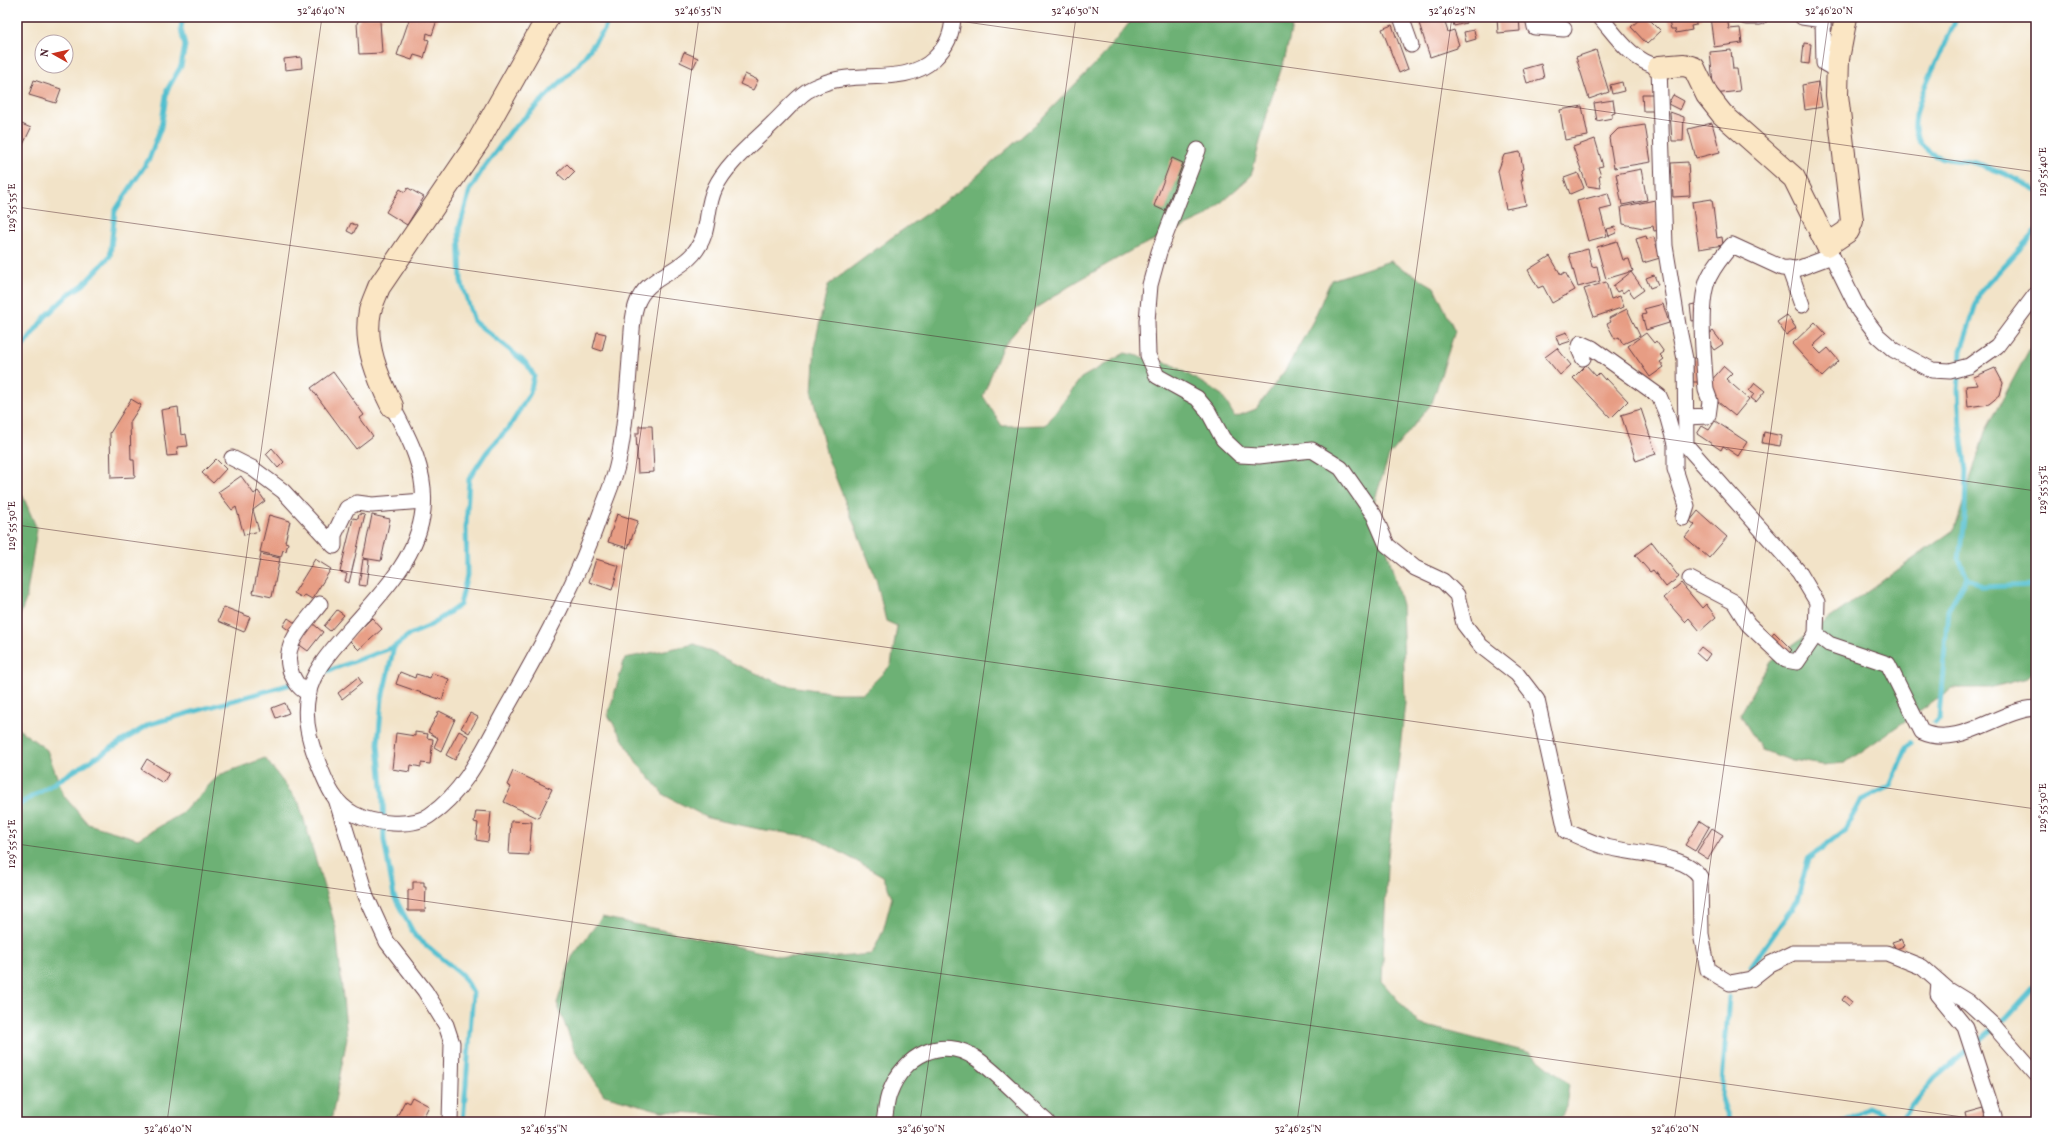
<svg xmlns="http://www.w3.org/2000/svg" width="2053" height="1139" font-family="Vollkorn,serif">
  <rect width="100%" height="100%" fill="#fff"/>
  <filter id="ink" filterUnits="userSpaceOnUse"><feTurbulence type="fractalNoise" baseFrequency=".025" numOctaves="2"/><feDisplacementMap in="SourceGraphic" scale="8" xChannelSelector="R" yChannelSelector="G"/><feConvolveMatrix kernelMatrix="1 2 1 2 8 2 1 2 1" color-interpolation-filters="sRGB"/></filter>
  <filter id="wash" filterUnits="userSpaceOnUse"><feTurbulence type="fractalNoise" baseFrequency=".012" numOctaves="4" result="noise"/><feDisplacementMap in="SourceGraphic" scale="16" xChannelSelector="R" yChannelSelector="G"/><feGaussianBlur stdDeviation="0.9" result="paint"/><feColorMatrix in="noise" values="0 0 0 0 0 0 0 0 0 0 0 0 0 0 0 0 0 1.4 0 .05"/><feComposite in="paint" operator="in"/></filter>
  <g filter="url(#wash)">
    <rect width="100%" height="100%" fill="#f2e3c8"/>
    <!-- forest -->
    <g fill="#6db175" stroke="#5c6850">
      <polygon points="1134,17 1294,17 1285,58 1270,103 1251,176 1205,217 1132,250 1076,282 1036,308 1002,347 983,396 1002,426 1046,425 1081,378 1125,353 1171,364 1222,395 1235,417 1256,409 1286,369 1313,321 1331,280 1390,261 1434,287 1455,331 1432,403 1389,456 1374,502 1402,605 1405,703 1387,866 1382,982 1419,1024 1531,1053 1569,1083 1566,1107 1558,1122 752,1122 708,1114 661,1111 604,1095 574,1049 557,1003 572,957 602,917 784,957 839,957 872,954 883,931 892,897 883,876 813,837 759,829 708,818 664,795 637,763 608,715 625,658 695,644 739,666 784,685 835,693 863,693 891,665 897,626 886,621 876,579 827,456 812,394 815,343 828,285 891,238 962,189 1036,124 1101,58"/>
      <polygon points="2036,342 2036,667 2028,678 1989,688 1952,688 1845,763 1823,765 1787,759 1762,750 1740,715 1770,661 1955,529 1985,432 2030,348"/>
      <polygon points="17,493 22,494 37,529 26,599 17,624"/>
      <polygon points="17,728 47,750 64,796 88,824 138,839 181,814 219,775 265,758 299,803 336,928 347,1038 331,1122 17,1122"/>
    </g>
    <g fill="none" stroke-linecap="round" stroke-linejoin="round">
      <!-- stream -->
      <g stroke="#53bfcf" stroke-width="5">
        <path d="M1957 17C1945 47 1918 91 1915 122 1913 137 1925 152 1939 157 1950 161 1963 160 1975 163 1997 169 2016 179 2036 190"/>
        <polyline points="2036,231 1980,292 1961,351 1958,390 1960,425 1966,470 1965,510 1959,559 1967,577 1982,587 2036,585"/>
        <polyline points="17,354 45,317 69,294 83,285 110,256 115,211 149,159 161,127 167,90 181,66 185,46 181,29 182,21 188,17"/>
        <polyline points="319,674 394,647"/>
        <polyline points="1934,722 1939,718 1948,610 1967,577"/>
        <polyline points="17,806 150,724 295,683"/>
        <polyline points="1751,966 1797,901 1808,859 1845,830 1861,800 1890,786 1907,747 1911,743"/>
        <polyline points="1729,997 1721,1096 1730,1122"/>
        <polyline points="463,1122 473,993 462,975 415,936 394,896 384,840 383,796 378,744 382,698 394,647 409,635 428,627 460,605 467,575 466,527 469,479 486,453 510,426 530,393 534,376 527,364 474,321 461,281 459,229 470,190 481,172 511,131 579,64 604,30 609,17"/>
        <polyline points="1841,1122 1868,1108 1899,1122 1935,1078 2006,1018 2036,985"/>
      </g>
    </g>
    <g id="blocks">
      <!-- building -->
      <g fill="#e79d84">
        <polygon points="361,17 383,17 380,21 382,53 359,54 357,23"/>
        <polygon points="410,17 438,17 432,35 427,33 426,39 429,40 424,58 414,55 412,60 397,55"/>
        <polygon points="1417,17 1443,17 1448,32 1454,30 1459,45 1457,46 1457,48 1430,57"/>
        <polygon points="1452,17 1464,17 1466,23 1454,26"/>
        <polygon points="1497,17 1519,17 1520,31 1498,33"/>
        <polygon points="1642,17 1647,17 1661,31 1647,44 1631,27"/>
        <polygon points="1668,17 1702,17 1702,19 1696,21 1696,25 1691,26 1692,30 1676,33 1675,29 1671,29"/>
        <polygon points="1710,17 1727,17 1729,29 1740,28 1742,43 1714,47"/>
        <polygon points="1392,25 1408,69 1399,73 1382,29"/>
        <polygon points="1474,30 1476,39 1466,42 1464,32"/>
        <polygon points="1804,43 1811,44 1809,64 1802,63"/>
        <polygon points="1596,50 1609,92 1589,99 1576,57"/>
        <polygon points="1731,50 1733,69 1737,69 1740,91 1714,94 1710,52"/>
        <polygon points="684,52 698,58 693,68 680,62"/>
        <polygon points="301,57 302,68 285,70 284,59"/>
        <polygon points="1541,64 1544,78 1527,83 1523,69"/>
        <polygon points="745,74 758,80 753,90 740,84"/>
        <polygon points="34,80 61,89 56,103 29,95"/>
        <polygon points="1622,82 1624,91 1612,94 1610,85"/>
        <polygon points="1818,82 1822,107 1805,110 1802,85"/>
        <polygon points="1642,94 1653,94 1653,111 1643,111"/>
        <polygon points="1673,95 1684,101 1680,110 1668,104"/>
        <polygon points="1613,100 1615,113 1612,114 1612,118 1597,121 1594,103"/>
        <polygon points="1582,106 1588,136 1565,140 1560,110"/>
        <polygon points="1670,112 1684,117 1683,141 1672,141"/>
        <polygon points="17,122 31,128 19,153 17,152"/>
        <polygon points="1712,123 1720,152 1696,158 1688,129"/>
        <polygon points="1645,125 1651,162 1614,168 1609,138 1618,129"/>
        <polygon points="1595,139 1603,166 1598,167 1601,176 1599,177 1601,188 1587,186 1573,147"/>
        <polygon points="1520,152 1523,169 1521,170 1523,180 1521,180 1526,205 1506,209 1498,171 1504,155"/>
        <polygon points="1172,158 1183,163 1165,211 1154,206"/>
        <polygon points="1688,162 1690,196 1673,197 1671,163"/>
        <polygon points="567,164 575,172 566,181 557,173"/>
        <polygon points="1641,169 1647,200 1622,205 1616,174"/>
        <polygon points="1578,173 1584,188 1570,194 1564,178"/>
        <polygon points="408,188 424,197 407,225 386,212 400,189 405,192"/>
        <polygon points="1608,193 1612,207 1600,210 1607,236 1588,241 1577,201"/>
        <polygon points="1712,199 1717,238 1722,237 1723,245 1699,249 1692,202"/>
        <polygon points="1655,200 1660,230 1654,231 1653,226 1643,228 1623,224 1621,207"/>
        <polygon points="351,223 357,226 353,234 347,231"/>
        <polygon points="1615,227 1616,233 1609,236 1607,229"/>
        <polygon points="1646,236 1647,239 1654,237 1660,258 1643,263 1636,239"/>
        <polygon points="1617,241 1623,260 1629,259 1633,271 1606,279 1597,247"/>
        <polygon points="1588,249 1592,267 1597,266 1600,281 1578,287 1569,254"/>
        <polygon points="1550,256 1561,275 1565,272 1575,290 1552,303 1543,286 1538,288 1528,270"/>
        <polygon points="1631,272 1644,290 1634,297 1628,289 1623,293 1621,290 1617,292 1613,286"/>
        <polygon points="1654,275 1658,285 1650,288 1646,278"/>
        <polygon points="1606,282 1611,299 1620,296 1624,307 1594,317 1584,289"/>
        <polygon points="1663,304 1669,323 1646,330 1642,315 1646,314 1644,309"/>
        <polygon points="1695,304 1698,320 1692,321 1690,305"/>
        <polygon points="1627,309 1640,336 1623,344 1619,337 1615,339 1607,324 1611,322 1609,318"/>
        <polygon points="1787,315 1796,328 1786,335 1777,322"/>
        <polygon points="1815,322 1826,334 1813,346 1821,354 1828,348 1839,361 1822,377 1792,344"/>
        <polygon points="1713,331 1723,344 1714,350 1709,343 1708,335"/>
        <polygon points="597,332 606,334 602,351 593,348"/>
        <polygon points="1567,332 1571,341 1559,345 1556,336"/>
        <polygon points="1646,333 1654,343 1656,341 1664,352 1660,355 1664,359 1660,362 1664,367 1650,377 1628,346"/>
        <polygon points="1557,348 1571,365 1560,375 1545,357"/>
        <polygon points="1693,358 1700,358 1699,382 1693,382"/>
        <polygon points="1586,365 1596,376 1599,373 1605,380 1606,378 1628,401 1611,418 1573,378"/>
        <polygon points="1724,366 1732,373 1726,379 1749,399 1735,416 1712,397 1711,390 1714,387 1709,383"/>
        <polygon points="1995,368 2003,383 2000,395 1989,404 1968,407 1966,386 1978,385 1974,377"/>
        <polygon points="333,372 364,415 360,418 373,436 356,449 311,388"/>
        <polygon points="1755,383 1765,391 1756,402 1751,398 1754,394 1749,391"/>
        <polygon points="131,399 141,405 130,422 131,460 134,460 135,477 111,478 110,433"/>
        <polygon points="178,407 181,435 186,434 188,446 177,447 178,455 167,456 161,410"/>
        <polygon points="1641,409 1656,454 1636,461 1621,415"/>
        <polygon points="1715,421 1747,442 1738,456 1723,446 1721,450 1697,434 1702,426 1709,430"/>
        <polygon points="639,426 652,426 654,472 638,473 636,433 639,433"/>
        <polygon points="1764,432 1782,436 1780,446 1762,443"/>
        <polygon points="272,448 284,462 278,468 266,454"/>
        <polygon points="216,459 226,469 213,483 202,473"/>
        <polygon points="241,476 254,494 258,491 265,501 253,510 259,531 244,535 236,507 232,510 218,492"/>
        <polygon points="1698,511 1727,537 1709,558 1685,537 1695,525 1690,521"/>
        <polygon points="359,514 365,515 349,583 345,581 347,574 340,572 353,518 358,519"/>
        <polygon points="617,514 638,521 628,548 608,542"/>
        <polygon points="269,515 290,521 285,542 288,543 286,551 283,550 281,557 260,552"/>
        <polygon points="372,515 390,519 381,561 363,558"/>
        <polygon points="1652,542 1679,577 1666,587 1653,570 1650,572 1635,555"/>
        <polygon points="261,554 280,558 272,597 253,593"/>
        <polygon points="315,559 331,569 312,599 305,595 303,598 294,593"/>
        <polygon points="363,559 369,560 366,586 359,585"/>
        <polygon points="596,559 619,566 612,590 589,582"/>
        <polygon points="1681,583 1702,608 1706,604 1716,617 1700,631 1689,618 1685,622 1664,598"/>
        <polygon points="224,607 250,617 244,632 218,621"/>
        <polygon points="337,610 344,615 330,631 324,626"/>
        <polygon points="288,618 295,623 290,631 283,626"/>
        <polygon points="372,618 382,629 359,650 349,640"/>
        <polygon points="312,623 323,632 308,651 297,643"/>
        <polygon points="1774,632 1792,650 1788,654 1770,637"/>
        <polygon points="1701,647 1710,654 1705,661 1696,653"/>
        <polygon points="400,672 415,678 416,674 430,678 432,673 449,679 442,700 396,684"/>
        <polygon points="358,677 362,683 342,699 338,693"/>
        <polygon points="285,703 289,713 276,718 272,708"/>
        <polygon points="439,711 455,719 441,751 434,747 438,738 428,732"/>
        <polygon points="470,713 478,717 469,733 461,728"/>
        <polygon points="459,731 468,736 455,760 446,755"/>
        <polygon points="415,732 428,734 427,738 433,739 430,764 421,763 421,767 411,765 410,772 392,769 396,733 415,736"/>
        <polygon points="147,759 169,773 163,783 141,769"/>
        <polygon points="513,771 552,789 538,818 504,802 511,787 507,785"/>
        <polygon points="476,811 491,812 488,842 476,840 478,823 474,822"/>
        <polygon points="511,821 532,822 529,855 509,854"/>
        <polygon points="1700,821 1709,827 1695,851 1685,845"/>
        <polygon points="1712,828 1723,835 1708,859 1697,852"/>
        <polygon points="413,882 424,882 424,887 426,887 425,911 408,911 408,890 413,890"/>
        <polygon points="1901,939 1904,946 1896,949 1892,942"/>
        <polygon points="1845,996 1852,1002 1849,1006 1842,1000"/>
        <polygon points="412,1097 429,1106 421,1122 394,1122 405,1101 409,1103"/>
        <polygon points="1983,1108 1986,1122 1967,1122 1965,1113"/>
      </g>
    </g>
  </g>
  <g filter="url(#ink)">
    <use href="#blocks" fill-opacity="0" stroke="#633c43" stroke-width="1"/>
    <g fill="none" stroke-linecap="round" stroke-linejoin="round">
      <!-- street casing -->
      <g stroke="#633c43" stroke-width="17">
        <g id="street">
          <polyline points="1401,17 1411,45"/>
          <polyline points="1533,17 1535,27 1564,29"/>
          <path d="M1600 17C1618 38 1631 60 1659 67L1665 246 1678 325 1685 359 1686 445 1799 572 1817 602 1816 634 1829 644 1888 664 1922 732C1960 749 1998 710 2036 708"/>
          <polyline points="1746,17 1760,17"/>
          <polyline points="1802,17 1823,20 1824,63 1838,71"/>
          <path d="M1198 150 1159 252 1150 285 1147 321 1148 355 1157 376 1197 398 1208 411 1223 439 1240 455 1259 456 1312 450 1341 468 1374 515 1387 545 1415 568 1443 581 1457 595 1464 624 1481 646 1517 674 1537 700 1566 831C1578 836 1590 842 1603 846 1628 854 1686 853 1700 877L1701 934 1708 970 1730 983 1751 979 1770 964 1793 953H1887L1922 967 1947 989 1968 1002 1993 1025 2036 1074"/>
          <polyline points="1828,248 1859,311 1878,336 1894,350 1932,370 1950,371 1969,366 1997,346 2036,294"/>
          <polyline points="1789,268 1802,305"/>
          <polyline points="1583,358 1579,349 1581,343 1592,348 1659,396 1667,415 1675,444 1675,469 1687,506 1683,518"/>
          <path d="M392 406C410 439 427 472 423 510 418 558 380 595 350 629 333 649 313 669 308 695 303 718 310 744 319 765 327 785 334 804 354 814 373 824 413 828 430 815 467 790 486 744 507 707 544 642 579 578 603 507 608 493 615 478 618 462 626 424 628 384 631 345 632 332 632 318 636 306 645 277 675 275 693 254 712 232 704 211 715 188 727 163 753 143 773 123 784 113 795 99 807 91 808 90 821 84 822 84 857 69 905 87 934 59 947 46 952 35 953 17"/>
          <path d="M1686 417 1708 416 1710 401 1706 390C1704 361 1697 302 1709 277 1715 265 1723 255 1732 245L1782 268 1797 269 1832 256"/>
          <polyline points="232,458 252,468 283,491 334,546 334,535 347,508 357,503 372,505 423,501"/>
          <polyline points="1690,579 1734,602 1748,624 1786,660 1797,662 1816,634"/>
          <path d="M309 693C300 690 296 683 292 675 279 646 304 625 320 604"/>
          <polyline points="337,802 366,896 387,942 425,991 446,1025 452,1043 450,1122"/>
          <polyline points="1939,982 1938,994 1965,1027 1994,1116"/>
          <path d="M884 1122C886 1112 886 1101 890 1092 903 1056 942 1034 977 1059 1000 1075 1025 1103 1047 1122"/>
        </g>
      </g>
      <!-- secondary casing -->
      <g stroke="#633c43" stroke-width="24">
        <g id="secondary">
          <polyline points="1659,67 1684,65 1694,68 1707,95 1722,114 1794,178 1827,245 1848,231 1852,221 1837,95 1838,59 1846,17"/>
          <path d="M392 406C378 378 363 343 370 311 372 303 376 295 379 287L479 140 548 17"/>
        </g>
      </g>
      <!-- street -->
      <use href="#street" stroke="#fff" stroke-width="15"/>
      <!-- secondary -->
      <use href="#secondary" stroke="#fbe6c4" stroke-width="22"/>
    </g>
  </g>
  <!-- ticks -->
  <path fill="none" stroke="#4a1f2b" stroke-width="1" stroke-opacity="0.45" d="M930 17 2036 172M17 207 2036 491M17 525 2036 809M17 844 1998 1122M167 1122 322 17M544 1122 699 17M920 1122 1076 17M1297 1122 1452 17M1674 1122 1829 17"/>
  <!-- margin -->
  <rect width="2053" height="1139" fill="none" stroke="#fff" stroke-width="44"/>
  <!-- north arrow -->
  <g transform="translate(54 54) rotate(278)"><circle r="19" fill="#ffffff" stroke="#b7a5aa"/>
  <path d="M0-3L7 15L0 10L-7 15Z" fill="#c8321e"/>
  <text y="-6" font-size="11" font-weight="bold" text-anchor="middle" fill="#4a1f2b">N</text>
  </g>
  <rect x="22" y="22" width="2009" height="1095" fill="none" stroke="#4a1f2b" stroke-width="1.5"/>
  <g font-size="10" text-anchor="middle" fill="#4a1f2b">
    <text x="321" y="14">32°46'40"N</text>
    <text x="698" y="14">32°46'35"N</text>
    <text x="1075" y="14">32°46'30"N</text>
    <text x="1452" y="14">32°46'25"N</text>
    <text x="1829" y="14">32°46'20"N</text>
    <text transform="translate(2042 172) rotate(-90)" y="4">129°55'40"E</text>
    <text transform="translate(11 208) rotate(-90)" y="4">129°55'35"E</text>
    <text transform="translate(2042 490) rotate(-90)" y="4">129°55'35"E</text>
    <text transform="translate(11 526) rotate(-90)" y="4">129°55'30"E</text>
    <text transform="translate(2042 808) rotate(-90)" y="4">129°55'30"E</text>
    <text transform="translate(11 844) rotate(-90)" y="4">129°55'25"E</text>
    <text x="168" y="1132">32°46'40"N</text>
    <text x="544" y="1132">32°46'35"N</text>
    <text x="921" y="1132">32°46'30"N</text>
    <text x="1298" y="1132">32°46'25"N</text>
    <text x="1675" y="1132">32°46'20"N</text>
  </g>
</svg>
